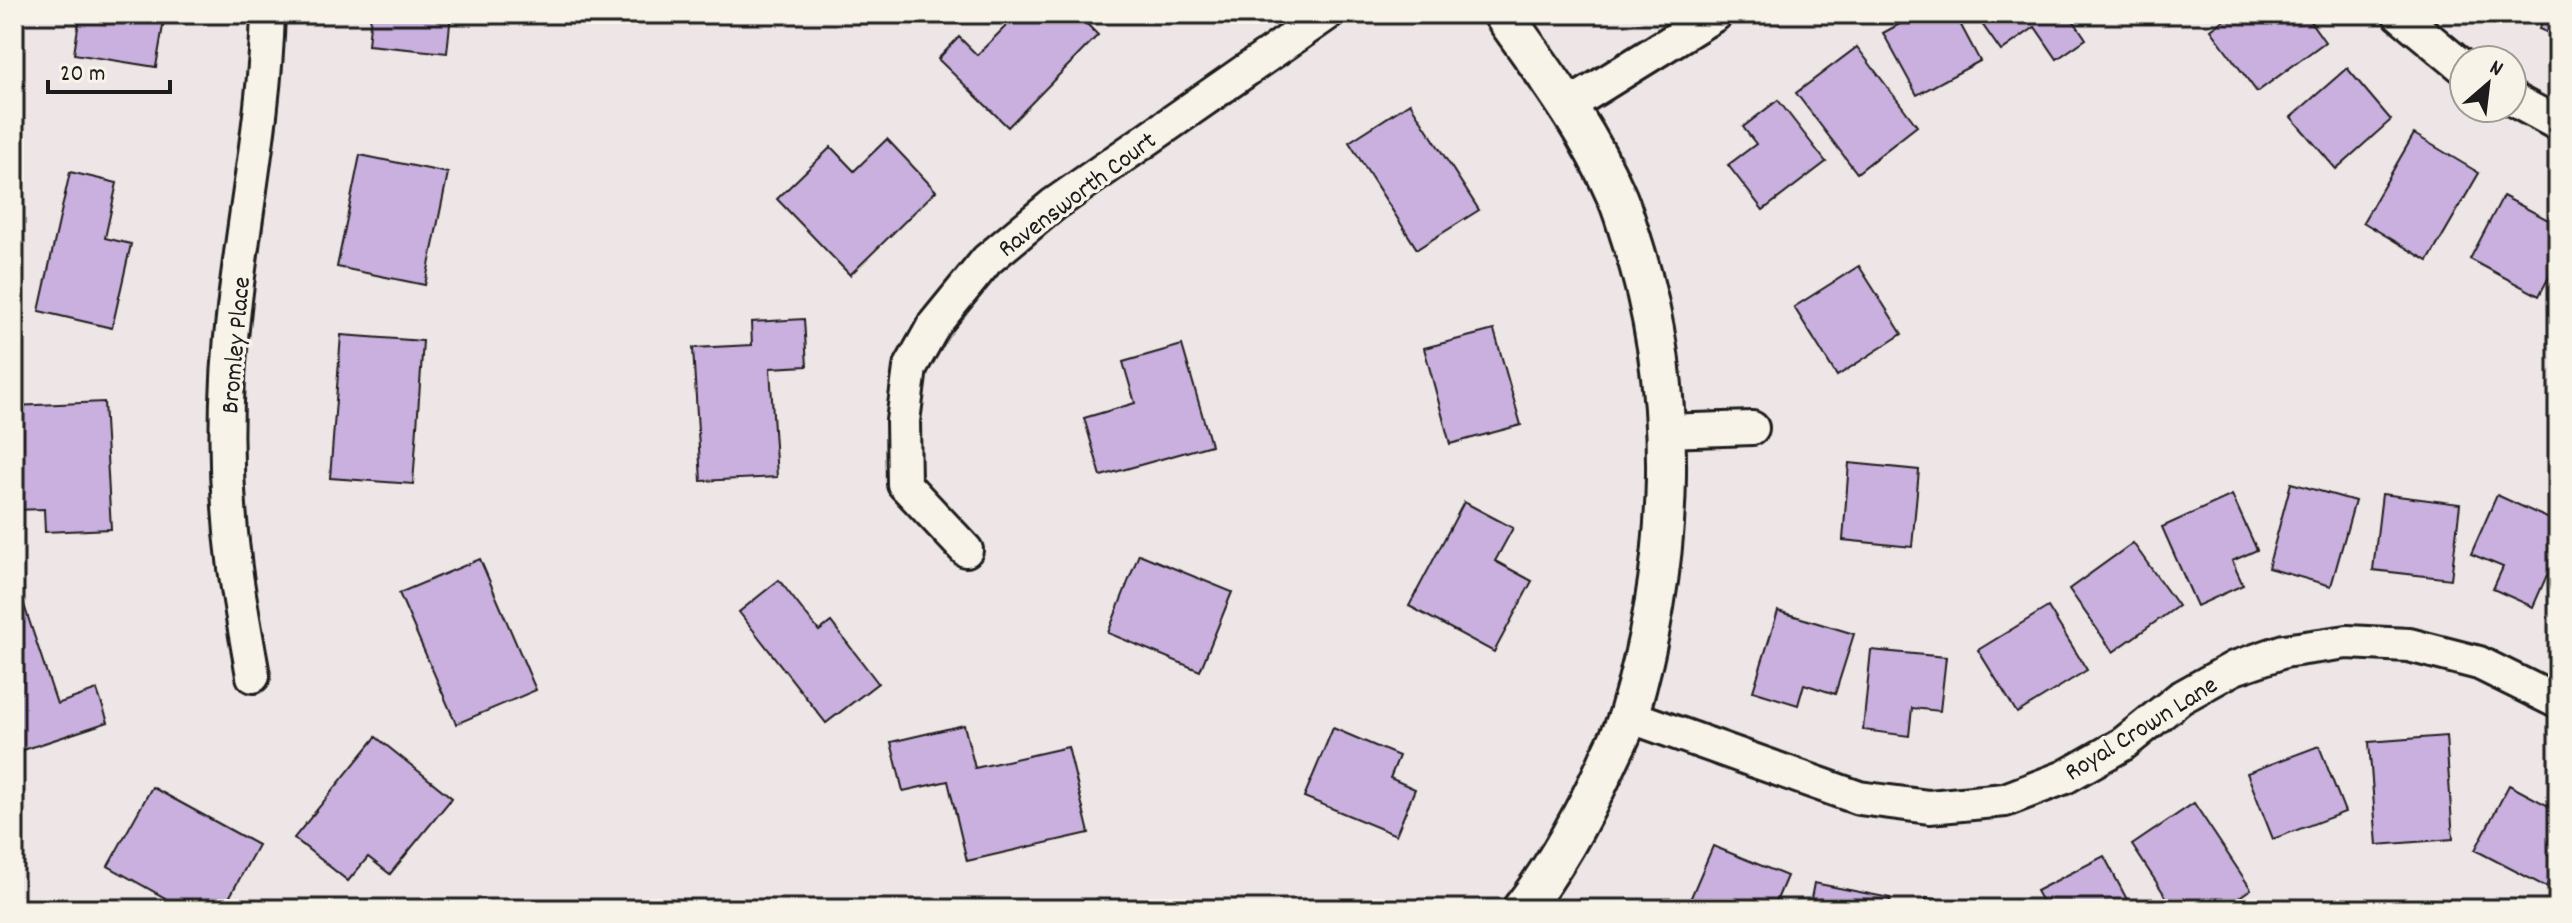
<svg xmlns="http://www.w3.org/2000/svg" width="2572" height="923" font-family="Dekko,sans-serif">
  <rect width="100%" height="100%" fill="#eee6e6"/>
  <filter id="ink" filterUnits="userSpaceOnUse"><feTurbulence type="fractalNoise" baseFrequency=".0125" numOctaves="2"/><feDisplacementMap in="SourceGraphic" scale="16" xChannelSelector="R" yChannelSelector="G"/><feConvolveMatrix kernelMatrix="1 2 1 2 8 2 1 2 1" color-interpolation-filters="sRGB"/></filter>
  <g filter="url(#ink)">
    <!-- building -->
    <g fill="#cab0de" stroke="#1c1c1c" stroke-width="2">
      <polygon points="80,14 165,14 156,67 74,54"/>
      <polygon points="371,14 451,14 447,53 368,45"/>
      <polygon points="1018,14 1077,14 1098,35 1008,127 938,59 959,37 977,55"/>
      <polygon points="1918,14 1955,14 1980,61 1917,95 1883,33"/>
      <polygon points="1975,14 2069,14 2086,39 2057,59 2035,27 2001,51"/>
      <polygon points="2232,14 2277,14 2280,19 2287,14 2305,14 2325,42 2257,92 2211,30"/>
      <polygon points="2546,14 2558,14 2558,37 2539,29"/>
      <polygon points="1857,47 1917,126 1857,173 1796,93"/>
      <polygon points="2347,68 2391,120 2336,169 2291,117"/>
      <polygon points="1778,100 1826,162 1763,210 1728,165 1756,144 1743,127"/>
      <polygon points="1410,103 1479,210 1417,249 1349,142"/>
      <polygon points="2414,134 2479,173 2428,261 2363,222"/>
      <polygon points="887,139 936,191 850,275 777,199 831,147 854,171"/>
      <polygon points="360,155 448,173 425,285 337,267"/>
      <polygon points="70,172 117,183 105,238 131,244 112,328 39,311"/>
      <polygon points="2503,196 2558,225 2558,260 2539,296 2470,259"/>
      <polygon points="1859,266 1902,334 1837,376 1794,307"/>
      <polygon points="804,319 807,366 770,368 777,477 701,481 693,348 752,345 751,322"/>
      <polygon points="1494,330 1521,425 1450,444 1424,348"/>
      <polygon points="341,335 423,341 413,484 330,478"/>
      <polygon points="1182,345 1211,445 1101,476 1084,418 1135,403 1123,362"/>
      <polygon points="104,402 111,529 45,532 44,509 14,510 14,406"/>
      <polygon points="1849,463 1919,470 1912,547 1843,540"/>
      <polygon points="2291,483 2355,501 2331,586 2268,568"/>
      <polygon points="2382,494 2460,504 2451,579 2373,570"/>
      <polygon points="2232,495 2257,550 2232,561 2243,585 2197,606 2162,527"/>
      <polygon points="2497,495 2558,523 2558,550 2533,607 2493,589 2503,567 2471,554"/>
      <polygon points="1464,502 1513,528 1495,561 1532,581 1494,652 1409,606"/>
      <polygon points="2133,543 2178,606 2113,652 2069,589"/>
      <polygon points="1139,554 1232,592 1200,671 1108,633"/>
      <polygon points="480,559 536,690 456,724 399,593"/>
      <polygon points="779,580 819,631 831,622 878,683 826,723 739,612"/>
      <polygon points="22,599 57,704 97,690 108,722 14,753 14,601"/>
      <polygon points="2048,607 2087,670 2017,713 1978,650"/>
      <polygon points="1778,611 1854,634 1835,694 1804,684 1798,705 1753,691"/>
      <polygon points="1871,650 1946,657 1940,711 1912,708 1909,736 1863,730"/>
      <polygon points="964,725 975,768 1068,747 1089,833 967,861 948,781 903,791 891,742"/>
      <polygon points="1333,728 1399,756 1390,778 1415,789 1396,835 1304,797"/>
      <polygon points="2446,736 2453,839 2377,845 2369,742"/>
      <polygon points="376,737 452,798 390,874 368,857 348,881 294,838"/>
      <polygon points="2319,746 2345,812 2273,839 2247,773"/>
      <polygon points="2509,785 2558,811 2558,865 2546,887 2475,850"/>
      <polygon points="152,787 258,845 223,909 159,909 165,898 108,866"/>
      <polygon points="2194,803 2251,889 2222,909 2174,909 2132,845"/>
      <polygon points="1713,846 1787,876 1773,909 1686,909"/>
      <polygon points="2104,856 2132,909 2046,909 2036,891"/>
      <polygon points="1814,883 1890,898 1888,909 1809,909"/>
      <polygon points="1926,898 2004,909 1925,909"/>
    </g>
    <g fill="none" stroke-linecap="round" stroke-linejoin="round">
      <!-- minor casing -->
      <g stroke="#1c1c1c" stroke-width="38">
        <g id="minor">
          <polyline points="2399,14 2464,68"/>
          <polyline points="2512,99 2558,124"/>
          <polyline points="1568,106 1716,14"/>
          <polyline points="1666,431 1752,428"/>
          <polyline points="966,550 904,484 903,421 910,368 934,325 987,260 1053,205 1327,14"/>
          <path d="M253 676C247 640 240 604 235 568 224 484 224 393 234 309 245 210 265 113 268 14"/>
          <polyline points="1629,716 1859,798 1929,807 2005,800 2065,777 2123,744 2180,698 2234,668 2284,651 2347,642 2409,645 2479,663 2558,702"/>
        </g>
      </g>
      <!-- tertiary casing -->
      <g stroke="#1c1c1c" stroke-width="44">
        <path id="tertiary" d="M1503 14C1543 71 1587 128 1615 193 1622 207 1626 223 1631 238 1681 392 1675 559 1629 714 1624 731 1614 748 1607 764 1584 814 1557 865 1522 909"/>
      </g>
      <!-- minor -->
      <use href="#minor" stroke="#f7f3e8" stroke-width="32"/>
      <!-- tertiary -->
      <use href="#tertiary" stroke="#f7f3e8" stroke-width="38"/>
    </g>
  </g>
  <g text-anchor="middle" stroke-width="7" stroke-linejoin="round" paint-order="stroke">
    <!-- street labels -->
    <g font-size="26" fill="#1c1c1c" stroke="#f7f3e8">
      <text transform="translate(1076 193) rotate(-37)" y="9">Ravensworth Court</text>
      <text transform="translate(234 345) rotate(-85)" y="9">Bromley Place</text>
      <text transform="translate(2140 727) rotate(-32)" y="9">Royal Crown Lane</text>
    </g>
  </g>
  <!-- margin -->
  <rect width="2572" height="923" fill="none" stroke="#f7f3e8" stroke-width="48"/>
  <rect x="24" y="24" width="2524" height="875" fill="none" stroke="#1c1c1c" stroke-width="3" filter="url(#ink)"/>
  <!-- north arrow -->
  <g transform="translate(2488 84) rotate(28)"><circle r="38" fill="#f7f3e8" stroke="#9f9d96" stroke-width="2"/>
  <path d="M0-6L14 30L0 20L-14 30Z" fill="#1c1c1c"/>
  <text y="-12" font-size="22" font-weight="bold" text-anchor="middle" fill="#1c1c1c">N</text>
  </g>
  <!-- scale -->
  <path d="M48 80v12h122v-12" fill="none" stroke="#1c1c1c" stroke-width="4"/>
  <text x="60" y="80" font-size="24" fill="#1c1c1c" stroke="#f7f3e8" stroke-width="6" paint-order="stroke">20 m</text>
</svg>
